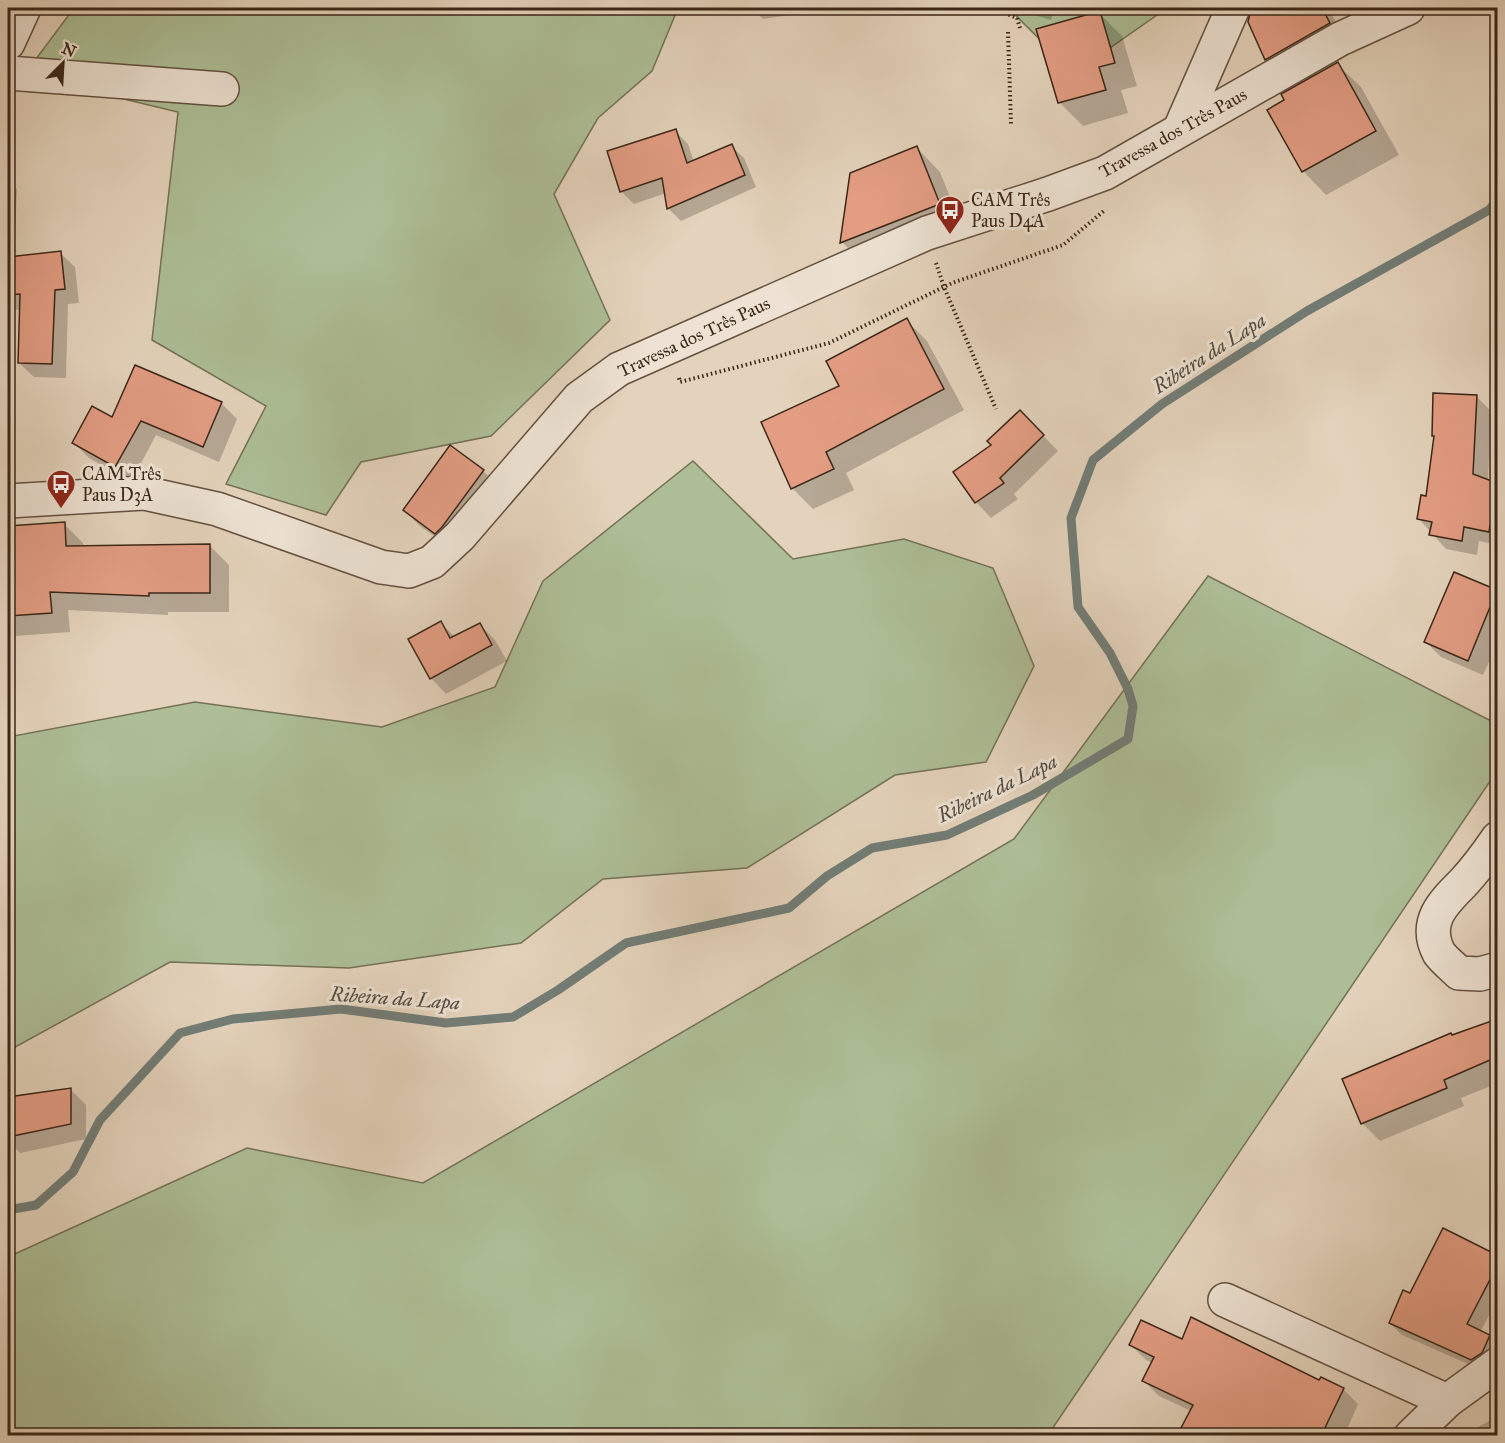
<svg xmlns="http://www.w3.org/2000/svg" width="1505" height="1443" font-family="'IM FELL Great Primer',serif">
  <rect width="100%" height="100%" fill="#e4d3bc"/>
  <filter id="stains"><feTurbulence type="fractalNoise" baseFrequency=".00333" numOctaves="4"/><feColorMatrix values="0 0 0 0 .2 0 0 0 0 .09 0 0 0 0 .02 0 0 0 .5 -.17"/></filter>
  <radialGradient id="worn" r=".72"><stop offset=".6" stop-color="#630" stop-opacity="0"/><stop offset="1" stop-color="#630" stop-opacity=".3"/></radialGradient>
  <!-- green -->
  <g fill="#adbe96" stroke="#747256" stroke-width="1.5">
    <polygon points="74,8 678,8 652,71 598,118 554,194 610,320 491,436 361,462 326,515 226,484 266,406 152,340 178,112 24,75"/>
    <polygon points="1008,8 1167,8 1074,73"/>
    <polygon points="693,461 793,559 904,539 993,568 1034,666 986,762 895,775 747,868 603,879 521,943 349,968 170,962 8,1051 8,737 195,702 382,727 495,687 543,581"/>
    <polygon points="1208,576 1497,724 1497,771 1048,1435 8,1435 8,1257 247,1148 423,1183 1014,839"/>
  </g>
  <!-- shadow -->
  <g fill="#0003">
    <polygon points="751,8 816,8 817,11 763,19"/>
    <polygon points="1011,8 1055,8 1051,20"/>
    <polygon points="1259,8 1329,8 1344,39 1282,75 1267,59 1249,21 1252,11"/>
    <polygon points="1099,13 1122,36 1137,86 1121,90 1128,113 1083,126 1059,102"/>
    <polygon points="1337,64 1361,87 1399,155 1326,195 1303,171"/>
    <polygon points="675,131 688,144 694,162 731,146 744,158 756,187 681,221 668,208 666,193 634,204 621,191"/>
    <polygon points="917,148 940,172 962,227 865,266 842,242 851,174"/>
    <polygon points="8,180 17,189 14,258 60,253 75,267 79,303 68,304 66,378 34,377 19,363 21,309 8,311"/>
    <polygon points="906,320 927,341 964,410 846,473 854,490 813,509 792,488 841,387"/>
    <polygon points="1476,396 1491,411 1488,481 1498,484 1498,545 1479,541 1477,555 1446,549 1418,518 1427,498 1435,438 1433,435"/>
    <polygon points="221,403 237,419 219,462 156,435 131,482 89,458 73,442 113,419"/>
    <polygon points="1020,412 1058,451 1014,494 1018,499 991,518 976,502 993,446"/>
    <polygon points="483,471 499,486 451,548 420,526 404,510"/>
    <polygon points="64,524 83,543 84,547 209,545 229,565 229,612 168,612 168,615 68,610 70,632 15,636 8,628 8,528"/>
    <polygon points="1455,574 1498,592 1498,642 1483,675 1441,657 1426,642"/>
    <polygon points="441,623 455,637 479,624 495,640 507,661 446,694 431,678"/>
    <polygon points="1498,1021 1498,1083 1461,1098 1464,1106 1380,1141 1362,1123 1452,1037"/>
    <polygon points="70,1089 86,1105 86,1139 20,1153 8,1141 8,1099"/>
    <polygon points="8,1158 14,1190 8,1191"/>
    <polygon points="1444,1230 1498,1257 1498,1299 1480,1332 1489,1336 1498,1345 1498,1355 1484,1371 1402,1335 1390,1323 1410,1294"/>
    <polygon points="1183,1341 1343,1389 1358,1404 1344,1436 1190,1436 1183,1428 1191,1411 1159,1396 1144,1381 1153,1363 1146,1360 1131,1345"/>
    <polygon points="1498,1416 1498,1436 1467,1436 1473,1430"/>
  </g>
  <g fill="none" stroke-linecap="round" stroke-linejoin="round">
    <!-- stream -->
    <polyline stroke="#727d77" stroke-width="9" points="8,1210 36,1205 73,1172 100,1120 180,1033 233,1019 341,1009 446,1023 513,1017 558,990 626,943 789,908 827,876 872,848 947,835 1033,795 1128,739 1133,706 1128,689 1110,653 1078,607 1071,518 1093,460 1162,404 1307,311 1489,210 1498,199"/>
  </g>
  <!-- building -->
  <g fill="#e39d83" stroke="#3b2617" stroke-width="1.5">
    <polygon points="1251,8 1322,8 1330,23 1265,60 1248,22"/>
    <polygon points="1100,11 1115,63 1099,67 1106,90 1058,103 1036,29"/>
    <polygon points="1338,62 1376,131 1302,172 1267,110 1284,100 1281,94"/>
    <polygon points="676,129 687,163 732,144 745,175 667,209 662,178 620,192 607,151"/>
    <polygon points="917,146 940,204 840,243 850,173"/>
    <polygon points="61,251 65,289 55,290 52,364 18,363 20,294 8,295 8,257"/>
    <polygon points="907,318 944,389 826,452 834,469 791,489 761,422 839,386 826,361"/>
    <polygon points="135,365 222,402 203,447 141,421 115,467 72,443 92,406 112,417"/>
    <polygon points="1433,393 1477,395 1473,474 1497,483 1497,527 1490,525 1489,532 1464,527 1462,541 1429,535 1432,522 1417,519 1421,495 1426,496 1434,436 1432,436"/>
    <polygon points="1020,410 1044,435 1000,478 1004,483 975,503 953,472 991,445 987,441"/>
    <polygon points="450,445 484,470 442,527 435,534 403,510"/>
    <polygon points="65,522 66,546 210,544 210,593 149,593 149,596 50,592 52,613 8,616 8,526"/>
    <polygon points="1454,572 1497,590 1468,661 1424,642"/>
    <polygon points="441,621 450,638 480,623 492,645 430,679 408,639"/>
    <polygon points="1497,1019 1497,1057 1444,1080 1447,1088 1361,1124 1342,1079 1451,1033 1452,1035"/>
    <polygon points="71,1088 71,1124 8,1137 8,1097"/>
    <polygon points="1443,1228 1497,1255 1497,1266 1467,1324 1490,1335 1482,1353 1471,1360 1389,1323 1403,1290 1410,1293"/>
    <polygon points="1191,1317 1319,1380 1321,1377 1344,1388 1321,1436 1195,1436 1181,1428 1193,1405 1142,1381 1154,1357 1129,1345 1141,1320 1182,1339"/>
  </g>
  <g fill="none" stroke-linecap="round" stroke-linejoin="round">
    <!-- minor casing -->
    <g stroke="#655140" stroke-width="36">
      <g id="minor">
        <polyline points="8,43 24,8"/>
        <polyline points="8,73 222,89"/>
        <polyline points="1180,129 1233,8"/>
        <polyline points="8,501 144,493 217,509 381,567 409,571 432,562 460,536 579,398 619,369 927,233 1048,194 1105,173 1340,39 1408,8"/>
        <path d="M1498 838C1487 854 1476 869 1463 883 1443 903 1423 922 1439 953 1444 960 1453 967 1459 973L1480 974 1498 969"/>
        <polyline points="1225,1300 1447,1401"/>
        <polyline points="1411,1436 1447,1401 1498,1364"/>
      </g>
    </g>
    <!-- path -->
    <g stroke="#3b2617" stroke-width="4" stroke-dasharray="1.5 3" stroke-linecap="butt">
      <polyline points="992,8 1017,18 1020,28"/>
      <polyline points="1008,32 1011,124"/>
      <polyline points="936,263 944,287 996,409"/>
      <polyline points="679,378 680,382 829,343 952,283 1063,245 1105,210"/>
    </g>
    <!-- minor -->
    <use href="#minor" stroke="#ede2d3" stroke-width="33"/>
  </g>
  <!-- icons -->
  <defs>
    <g id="bus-pin" transform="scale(1.5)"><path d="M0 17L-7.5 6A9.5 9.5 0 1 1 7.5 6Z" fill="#8f2418" stroke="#ede2d3"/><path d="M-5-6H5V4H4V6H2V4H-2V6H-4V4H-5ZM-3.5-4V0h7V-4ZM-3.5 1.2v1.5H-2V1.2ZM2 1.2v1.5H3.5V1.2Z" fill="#fff"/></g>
  </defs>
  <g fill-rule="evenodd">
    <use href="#bus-pin" x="950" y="210"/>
    <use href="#bus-pin" x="61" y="484"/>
  </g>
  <g text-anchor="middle" stroke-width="6" stroke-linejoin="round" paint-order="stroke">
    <!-- street labels -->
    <g font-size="18" fill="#3b2617" stroke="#ede2d3">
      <text transform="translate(1173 133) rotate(-29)" y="6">Travessa dos Três Paus</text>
      <text transform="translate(694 337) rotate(-25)" y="6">Travessa dos Três Paus</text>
    </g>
    <!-- poi labels -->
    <g font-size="18" fill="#3b2617" stroke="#ede2d3" text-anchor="start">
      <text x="971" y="206">CAM Três<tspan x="971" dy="21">Paus D4A</tspan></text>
      <text x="82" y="480">CAM Três<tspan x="82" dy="21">Paus D3A</tspan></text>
    </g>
    <!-- water labels -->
    <g font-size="20" font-style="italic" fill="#524a3f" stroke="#ede2d3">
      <text transform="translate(1209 353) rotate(-33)" y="7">Ribeira da Lapa</text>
      <text transform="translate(997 788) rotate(-26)" y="7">Ribeira da Lapa</text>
      <text transform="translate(395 998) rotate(4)" y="7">Ribeira da Lapa</text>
    </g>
  </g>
  <!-- margin -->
  <rect width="1505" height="1443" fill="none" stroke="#e4d3bc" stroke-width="30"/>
  <rect x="9" y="9" width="1487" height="1425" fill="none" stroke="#3b2617" stroke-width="3"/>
  <rect x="15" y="15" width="1475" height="1413" fill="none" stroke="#3b2617" stroke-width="1.5"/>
  <!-- north arrow -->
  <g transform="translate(63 63) rotate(24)" stroke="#ede2d3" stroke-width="4.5" paint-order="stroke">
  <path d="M0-4.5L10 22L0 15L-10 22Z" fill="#3b2617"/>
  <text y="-9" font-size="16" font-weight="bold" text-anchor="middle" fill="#3b2617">N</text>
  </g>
  <rect width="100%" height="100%" filter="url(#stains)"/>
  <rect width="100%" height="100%" fill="url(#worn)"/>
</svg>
